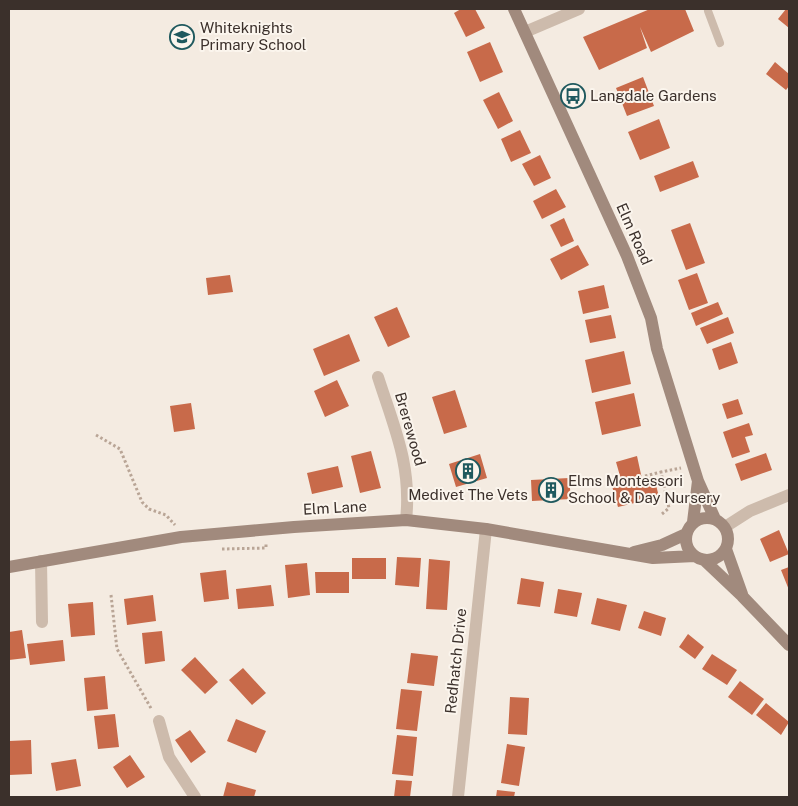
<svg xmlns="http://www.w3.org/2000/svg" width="798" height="806" font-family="'Public Sans',sans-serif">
<rect width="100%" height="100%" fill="#f4ebe1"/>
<path fill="#c86a4a" d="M461,9H475L485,28L466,37L454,13Z
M650,9H685L694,31L651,52L640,27L647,48L599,70L583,37Z
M786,9H789V28L778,19Z
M490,42L503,72L480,82L467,52Z
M775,62L789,74V86L786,90L766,74Z
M643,77L654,106L627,116L616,88Z
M499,92L513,121L498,129L483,100Z
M659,119L670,148L640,160L628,132Z
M520,130L531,153L511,162L501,139Z
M540,155L551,178L534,186L522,164Z
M693,161L699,177L660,192L654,176Z
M556,189L566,207L542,219L533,201Z
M564,218L574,241L561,247L550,225Z
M690,223L705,263L686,270L671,230Z
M578,245L589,265L561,280L550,259Z
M697,273L708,303L689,310L678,280Z
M230,275L233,292L208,295L206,278Z
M604,285L609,308L583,314L578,291Z
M718,302L723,314L696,326L691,313Z
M397,307L410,337L388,347L374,317Z
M611,315L616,338L590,343L585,320Z
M728,317L734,333L707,344L700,328Z
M349,334L360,361L324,376L313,349Z
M731,342L738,363L719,370L712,349Z
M624,351L631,384L592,393L585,360Z
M337,380L349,406L325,417L314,391Z
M455,390L467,427L444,434L432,397Z
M634,393L641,426L602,435L595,402Z
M738,399L743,414L727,419L722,404Z
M191,403L195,429L174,432L170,406Z
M749,423L753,435L745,437L750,452L732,458L723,432Z
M371,451L381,488L360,493L351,456Z
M766,453L772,470L741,481L735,464Z
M480,454L487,478L456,487L449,464Z
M637,456L642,479L654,477L659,497L618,507L612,486L622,483L616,462Z
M338,466L343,487L312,494L307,473Z
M569,478L571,499L532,501L531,480Z
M779,530L789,554L770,562L760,539Z
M397,557L421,558L419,587L395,585Z
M352,558H386V579H352Z
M429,559L450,561L447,610L426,609Z
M307,563L310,595L288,598L285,565Z
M789,567V590L781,570Z
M226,570L229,599L204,602L200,573Z
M315,572H349V593H316Z
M521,578L544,582L540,607L517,604Z
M271,585L274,606L238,609L236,589Z
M558,589L582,593L577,617L554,613Z
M153,595L156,621L127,625L124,599Z
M597,598L627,605L620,631L591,624Z
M93,602L95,635L71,637L68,604Z
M644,611L666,618L661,636L638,628Z
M22,630L26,658L9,660V632Z
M162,631L165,661L145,664L142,633Z
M688,634L704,647L695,659L679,647Z
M63,640L65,661L30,665L27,644Z
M411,653L438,656L434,686L407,683Z
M712,654L737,670L727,685L702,669Z
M195,657L218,682L205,694L181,670Z
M243,668L266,693L252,705L229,680Z
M105,676L108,709L87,711L84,678Z
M740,681L764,699L752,715L728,697Z
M401,689L422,691L417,731L396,729Z
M510,697L529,698L527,735L508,734Z
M766,703L789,722L781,735L756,715Z
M115,714L119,747L98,749L94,716Z
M236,719L266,731L256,753L227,741Z
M190,730L206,752L191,763L175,740Z
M397,735L417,737L413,776L392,774Z
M31,740L32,774L9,775V741Z
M507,744L525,747L519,786L501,783Z
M130,755L145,777L127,788L113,767Z
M76,759L81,786L56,791L51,763Z
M396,780L412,781L410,797H394Z
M227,782L256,790L254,797H223Z
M497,790L515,792L514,797H496Z"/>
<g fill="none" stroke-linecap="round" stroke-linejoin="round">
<path stroke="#b9a596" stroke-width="3" stroke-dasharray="2.5 2.5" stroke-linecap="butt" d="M96,435L120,449L142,502L149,509L166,515L175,525
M645,476L661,472
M662,514L669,508L661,472L681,468
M222,549L266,548V542
M111,595L117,649L152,710"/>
<path stroke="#cdbbac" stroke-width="8" d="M708,11L720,43"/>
<path stroke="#cdbbac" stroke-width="12" d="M525,32L579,9
M378,377C394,427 412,466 406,520
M725,527L750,511L789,495
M41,561L42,622
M159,721L169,757L195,797
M458,797L486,529"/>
<path stroke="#a18a7d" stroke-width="12" d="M514,9L627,256L651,318L657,349L698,481L715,519
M686 539a21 21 0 1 1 42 0a21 21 0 1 1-42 0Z
M693,522L698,481
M726,549L742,594
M634,552L662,545L686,534
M704,560L742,596L789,645
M9,567L181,537L294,527L406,520L486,529L653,558L695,556"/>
</g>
<defs>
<symbol id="school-ring" viewBox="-11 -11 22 22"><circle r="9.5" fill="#fbf5ed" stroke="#1f595e" stroke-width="1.5"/><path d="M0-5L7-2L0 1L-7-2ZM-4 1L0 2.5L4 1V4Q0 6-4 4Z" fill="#1f595e"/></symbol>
<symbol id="bus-ring" viewBox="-11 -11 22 22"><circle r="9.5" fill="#fbf5ed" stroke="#1f595e" stroke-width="1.5"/><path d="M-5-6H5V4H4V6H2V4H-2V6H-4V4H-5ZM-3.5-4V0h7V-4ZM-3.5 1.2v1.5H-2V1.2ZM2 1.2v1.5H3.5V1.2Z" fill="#1f595e"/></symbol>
<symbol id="building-ring" viewBox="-11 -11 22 22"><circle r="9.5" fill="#fbf5ed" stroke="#1f595e" stroke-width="1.5"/><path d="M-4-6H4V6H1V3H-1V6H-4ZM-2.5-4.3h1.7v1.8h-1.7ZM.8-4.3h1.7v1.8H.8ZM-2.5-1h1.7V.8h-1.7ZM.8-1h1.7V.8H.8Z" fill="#1f595e"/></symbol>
</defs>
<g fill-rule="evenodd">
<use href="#school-ring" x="168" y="23" width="28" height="28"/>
<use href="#bus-ring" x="559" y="82" width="28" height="28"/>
<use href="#building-ring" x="454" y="457" width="28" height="28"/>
<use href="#building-ring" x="537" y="476" width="28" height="28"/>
</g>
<g text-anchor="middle" stroke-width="4" stroke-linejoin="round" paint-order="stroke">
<g font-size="15" fill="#3b302b" stroke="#fbf5ed" text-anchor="start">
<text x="200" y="33">Whiteknights<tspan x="200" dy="17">Primary School</tspan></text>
<text x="590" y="101">Langdale Gardens</text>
<text x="568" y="486">Elms Montessori<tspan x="568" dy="17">School &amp; Day Nursery</tspan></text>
<text x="468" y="500" text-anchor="middle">Medivet The Vets</text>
</g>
<g font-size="15" fill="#3b302b" stroke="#fbf5ed">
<text transform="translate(634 234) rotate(66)" y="5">Elm Road</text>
<text transform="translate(410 429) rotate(74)" y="5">Brerewood</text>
<text transform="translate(335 508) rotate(-3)" y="5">Elm Lane</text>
<text transform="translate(456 661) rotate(-84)" y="5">Redhatch Drive</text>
</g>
</g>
<rect width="798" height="806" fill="none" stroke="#3b302b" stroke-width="20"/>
</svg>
